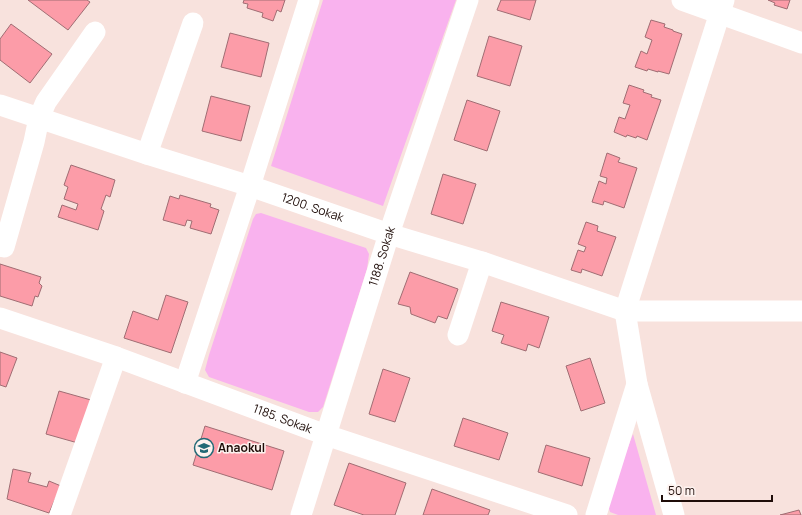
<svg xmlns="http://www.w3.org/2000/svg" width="802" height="515" font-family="Manrope,sans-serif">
<rect width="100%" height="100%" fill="#f8e2dd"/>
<path fill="#f9b2ee" d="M323,0H456L383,206L271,166Z
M261,213L366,248L369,254L367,269L323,407L318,412H309L209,377L205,370L209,355L253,219L256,214Z
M633,434L656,515H618L610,512L607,502Z"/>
<path fill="#fc9ca8" stroke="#a06d73" d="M28,0H87L90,2L68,30Z
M244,0H285L281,12L277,10L273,21L262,17L263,13L247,8L248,4L243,3Z
M501,0H536L530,20L497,10Z
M768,0H790L787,9L774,5L775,3Z
M651,20L665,24L664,27L673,30V31L682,34L669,74L658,71V72L648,69L647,71L635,67L641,51L647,54L652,40L645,37Z
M11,24L52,54L30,83L0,60V39Z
M230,33L269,43L261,77L221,67Z
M489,36L522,46L510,86L477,76Z
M629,85L644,90L643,92L652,95L651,97L661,100L647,140L637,136L636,138L627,135L626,137L614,132L619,117L625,119L630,105L623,103Z
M211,96L250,106L241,141L202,131Z
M467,100L500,111L487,151L454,140Z
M607,153L620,158L618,162L637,168L624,208L604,201L603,205L592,202L599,181L606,184L607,178L600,176Z
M71,165L115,180L110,197L106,195L101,209L104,211L98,230L58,217L62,205L76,210L78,204L64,199L68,187L64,185Z
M443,174L476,184L463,224L431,214Z
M180,195L211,204L210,207L219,210L211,234L190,228L192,221L187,220L185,226L163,220L170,196L179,199Z
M586,222L598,226L597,231L616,237L602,276L582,269L581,273L571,270L578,250L584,252L586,247L578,244Z
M0,264L41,277L39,283L42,286L38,297L35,296L32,306L0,296Z
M410,272L458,289L447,319L438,316L435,323L411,314L410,307L398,304Z
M166,295L188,302L171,353L124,338L133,311L158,320Z
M501,302L549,317L539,348L528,344L526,351L501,343L504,335L492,331Z
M0,352L17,358L6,387L0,385Z
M590,358L605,403L581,411L566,366Z
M383,369L410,378L395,422L369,414Z
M59,391L91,400L78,443L46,434Z
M463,418L508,433L499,460L454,446Z
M205,426L284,451L272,490L193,465Z
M546,445L590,458L582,486L538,472Z
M349,463L406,483L395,515H364L334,505Z
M13,469L31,473L28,482L47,487L49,481L61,486L49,513L7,499Z
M432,489L490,510L488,515H423Z
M799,510L801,515H780Z"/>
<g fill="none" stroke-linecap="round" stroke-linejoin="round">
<g stroke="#fff" stroke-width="21">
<path d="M682,0L802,43"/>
<path id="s1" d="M0,105L147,154L250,186L389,234L482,262L625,311H802"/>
<path d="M147,154L193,23"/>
<path d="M4,247L34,142L39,118L46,102L95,32"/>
<path id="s2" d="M0,318L116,357L326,435L567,515"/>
<path d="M458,335L482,262"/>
<path d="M185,383L250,186L309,0"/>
<path d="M60,515L116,357"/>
<path id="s3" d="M301,515L389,234L468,0"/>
<path d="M596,515L637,384"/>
<path d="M674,515L637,384L625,311L724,0"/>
</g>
</g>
<defs>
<symbol id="school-ring" viewBox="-11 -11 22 22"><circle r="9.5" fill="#fdf2ef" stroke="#216976" stroke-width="1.5"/><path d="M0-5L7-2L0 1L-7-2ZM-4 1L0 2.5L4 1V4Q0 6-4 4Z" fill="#216976"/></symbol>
</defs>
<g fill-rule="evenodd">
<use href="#school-ring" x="193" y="437" width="22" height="22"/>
</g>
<g text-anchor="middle" stroke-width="3" stroke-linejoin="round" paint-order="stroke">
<g font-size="12" fill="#1f0d09" stroke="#fdf2ef">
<text dy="4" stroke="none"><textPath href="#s1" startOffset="329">1200. Sokak</textPath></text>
<text dy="4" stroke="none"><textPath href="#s3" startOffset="271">1188. Sokak</textPath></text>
<text dy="4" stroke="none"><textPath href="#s2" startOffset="300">1185. Sokak</textPath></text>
</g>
<g font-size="12" font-weight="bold" fill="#1f0d09" stroke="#fdf2ef" text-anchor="start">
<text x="218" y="452">Anaokul</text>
</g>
</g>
<path d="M662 495v6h110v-6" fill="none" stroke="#1f0d09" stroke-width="2"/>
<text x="668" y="495" font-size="12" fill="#1f0d09" stroke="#fdf2ef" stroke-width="3" paint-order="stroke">50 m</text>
</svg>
